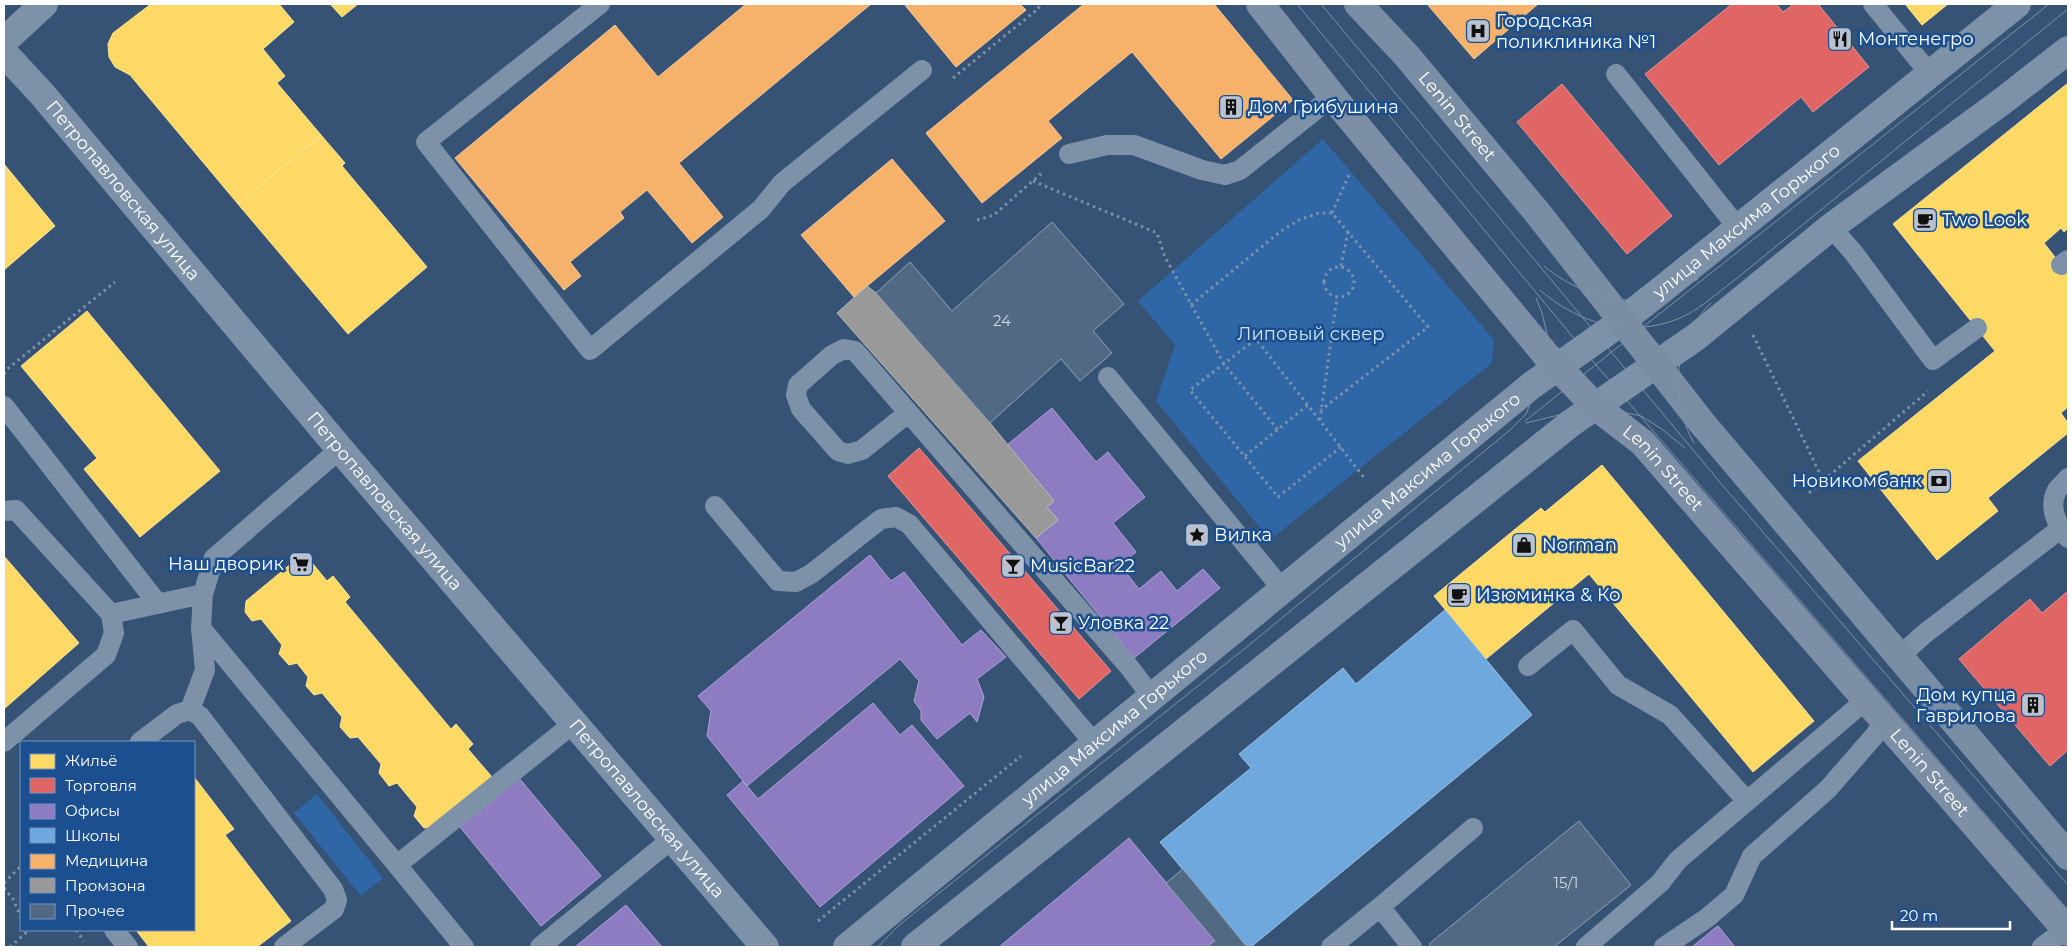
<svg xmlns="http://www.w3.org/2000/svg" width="2072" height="951" font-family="Montserrat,sans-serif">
<rect width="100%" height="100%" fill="#365274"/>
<path fill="#2f66a5" d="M1323,139L1494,340L1492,363L1270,540L1156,401L1175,345L1138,301Z
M317,794L383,878L361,896L294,813Z"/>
<path fill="#ffd966" stroke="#ffe494" d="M151,4H279L294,22L263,49L285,76L277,83L321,135L238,204L130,75L115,67L109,57L108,44L113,33Z
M330,4H358L342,17Z
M1905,4H1948L1922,25Z
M2068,83V228L2064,232L2061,228L2044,243L2068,274V407L2061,413L2068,423V433L1988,498L1998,511L1937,560L1858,461L1995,351L1893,224Z
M321,135L345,163L342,166L427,267L348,334L238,204Z
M4,164L55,226L4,270Z
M87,311L220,471L140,537L84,469L97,458L21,366Z
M1602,465L1814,721L1753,772L1589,574L1486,659L1434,596L1541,508L1545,512Z
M304,553L327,581L333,576L350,597L345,602L451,729L456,724L473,744L468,749L492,777L433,827L424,828L414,816L417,807L397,783L389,786L379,773L381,764L358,737L350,738L340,727L342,717L322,693L314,695L306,686L308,677L297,663L289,665L279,654L282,645L261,619L252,621L245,612L246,601Z
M4,556L79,643L4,709Z
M194,777L234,829L225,835L291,921L257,947H149L136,930H194Z"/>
<path fill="#e06666" stroke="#e99494" d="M1732,4H1776L1783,12L1794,4H1818L1869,67L1813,112L1801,97L1719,165L1645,74Z
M1562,84L1672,216L1627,254L1517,122Z
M919,448L1111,671L1079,699L888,476Z
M2068,591V750L2050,766L1959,659L2030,599L2042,613Z"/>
<path fill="#8e7cc3" stroke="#b0a3d5" d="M1052,408L1096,462L1108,452L1145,497L1113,523L1136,552L1120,565L1139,589L1161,571L1177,591L1203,569L1220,588L1134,658L1036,538L1058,520L1047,507L1054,501L1007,445Z
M870,555L891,581L904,572L962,645L981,630L1006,657L977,679L984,697L977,722L970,713L937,739L921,720V711L914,701L919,681L900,659L747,786L707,736L711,711L698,696Z
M873,703L900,735L912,725L964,786L820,907L727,795L743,781L758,799Z
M519,778L601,876L541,926L460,827Z
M1129,838L1215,941L1207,947H999Z
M626,905L662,947H575Z
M1718,926L1735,947H1692L1715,928Z"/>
<path fill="#6fa8dc" stroke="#9ac2e6" d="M1445,610L1532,715L1251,947H1247L1160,842L1251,768L1239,754L1343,668L1356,684Z"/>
<path fill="#f6b26b" stroke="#f9c997" d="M746,4H871L679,163L723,217L692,243L647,190L620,212L624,218L570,262L581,276L564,290L455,158L615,25L658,77Z
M904,4H1020L1026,10L956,67Z
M1084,4H1214L1293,100L1221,159L1132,52L1048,121L1062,138L982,203L926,133Z
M1427,4H1538L1474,59Z
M892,159L945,221L854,297L801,235Z"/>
<path fill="#999" stroke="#b8b8b8" d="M867,286L876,293L990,423L1054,501L1047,507L1058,520L1036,538L837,313Z"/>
<path fill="#526984" stroke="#92a2b6" d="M1052,222L1124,304L1093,331L1112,353L1080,381L1061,359L990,423L876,293L910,262L952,311Z
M1579,821L1631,885L1554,947H1432L1429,944Z
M1183,869L1247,947H1210L1209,945L1215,941L1166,883Z"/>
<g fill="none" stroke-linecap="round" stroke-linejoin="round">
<path stroke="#7d92a8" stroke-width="3" stroke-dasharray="2.5 4" stroke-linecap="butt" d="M953,78L1039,8L1035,4
M1033,181L1157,233L1165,257L1224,364L1278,430
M1332,213L1350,173
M977,220L994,215L1044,171
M1341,266L1348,232
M1324 282a15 15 0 1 1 30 0a15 15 0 1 1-30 0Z
M1191,305L1281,231L1299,220L1319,213H1332L1428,327L1321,410
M1753,335L1823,480
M4,374L6,370L115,282
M1320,420L1337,297
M1341,447L1278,497L1190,390L1256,339C1292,385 1329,432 1365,479
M1245,456L1308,405
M1809,493L1928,391
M4,883L21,866
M4,888L13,899L21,918
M818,921L1021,756
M76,930L84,941
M10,947L27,932L26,930"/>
<path stroke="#7d92a8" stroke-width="20" d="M600,4L426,142L590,350L761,209L782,183L922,70
M1873,4L1930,74
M1616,74L1738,228
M1069,154L1107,145H1134L1202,170L1225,175L1240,170L1333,96
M1831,227L1853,252L1933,360L1977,328
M2061,265L2068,260
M1108,377L1283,590
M4,406L158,604
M908,413L862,450L848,454L838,451L801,409L796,395L798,385L832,355L844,349L855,351L1130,668L1152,697
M340,449L214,558L203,594L201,628L397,865L574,723
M2068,478C2065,482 2060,486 2057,490C2048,507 2057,526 2068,538
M715,506L778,581L796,582L811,574L881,519L896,517L909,524L1095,744
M4,511L16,510L111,614L114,633L106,655L4,742
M111,614L203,594
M1900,656L1923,635L2060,529
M1528,666L1573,630L1618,685L1670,715L1747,801
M190,710L200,716L333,889L337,900L334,909L284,947
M140,742L177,714L190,710L205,670L201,628
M397,865L464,947
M114,930L128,947
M540,947L673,838
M1331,947L1380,907
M1412,947L1380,907L1473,828
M1586,947L1660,883L1678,860L1867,699
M1664,947L1707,918L1734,895L1752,856L1828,789L1875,735L1885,720
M2042,947L2066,929"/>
<g stroke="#7d92a8" stroke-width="28">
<path d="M4,41L44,4"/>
<path id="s1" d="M4,53L42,94L340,449L765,947"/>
<path id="s2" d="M847,947L1532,385L1614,327L1660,291L2017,4"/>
<path d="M915,947L1571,423L1696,337L1831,227L2004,100L2068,50"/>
</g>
<path stroke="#798da4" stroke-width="28" id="s3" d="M1358,4L1407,56L1536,211L1702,423L2068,856"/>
<path stroke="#7d8ea7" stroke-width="28" id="s4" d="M1260,4L1337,102L1546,355L1595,406L1643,443L2068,932"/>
<path stroke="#7e92a7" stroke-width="1" d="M1297,4L1596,365L2068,910
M1321,4L1724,487L2068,885
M1544,266C1566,285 1599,299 1628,300C1649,300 1680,288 1698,279
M1540,290C1579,324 1630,339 1680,318C1696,312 1716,294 1731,283L2068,9
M1525,421L2049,4
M1526,423L1595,406L1641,416L1662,429L1685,448
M1694,443C1668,398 1674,339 1711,303
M878,947L898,926L1254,641L1510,430L1526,414L1543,371L1547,334L1542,313L1536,298"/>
</g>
<defs>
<symbol id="hospital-square" viewBox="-11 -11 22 22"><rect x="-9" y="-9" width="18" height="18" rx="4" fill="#b9c2ce" stroke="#1b4f8f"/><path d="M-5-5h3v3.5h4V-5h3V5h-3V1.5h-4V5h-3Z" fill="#111"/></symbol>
<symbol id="restaurant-square" viewBox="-11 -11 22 22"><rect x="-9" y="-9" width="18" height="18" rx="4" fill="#b9c2ce" stroke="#1b4f8f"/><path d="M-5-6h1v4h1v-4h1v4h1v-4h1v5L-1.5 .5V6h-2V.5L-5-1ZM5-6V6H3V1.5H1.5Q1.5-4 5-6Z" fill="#111"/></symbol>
<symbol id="building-square" viewBox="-11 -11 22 22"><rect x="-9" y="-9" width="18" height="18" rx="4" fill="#b9c2ce" stroke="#1b4f8f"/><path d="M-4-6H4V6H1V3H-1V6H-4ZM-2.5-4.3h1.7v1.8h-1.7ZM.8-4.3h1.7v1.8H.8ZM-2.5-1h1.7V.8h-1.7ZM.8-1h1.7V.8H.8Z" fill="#111"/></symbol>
<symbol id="cafe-square" viewBox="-11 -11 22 22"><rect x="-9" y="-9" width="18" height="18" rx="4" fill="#b9c2ce" stroke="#1b4f8f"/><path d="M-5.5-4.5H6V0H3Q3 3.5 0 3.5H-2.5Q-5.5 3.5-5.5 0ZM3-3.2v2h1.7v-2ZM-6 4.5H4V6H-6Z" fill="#111"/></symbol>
<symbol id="bank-square" viewBox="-11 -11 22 22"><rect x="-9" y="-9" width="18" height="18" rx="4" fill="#b9c2ce" stroke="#1b4f8f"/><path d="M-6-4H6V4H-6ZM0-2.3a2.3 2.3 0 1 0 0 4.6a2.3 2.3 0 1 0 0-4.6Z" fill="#111"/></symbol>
<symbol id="sight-square" viewBox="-11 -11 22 22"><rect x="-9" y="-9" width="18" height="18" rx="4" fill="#b9c2ce" stroke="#1b4f8f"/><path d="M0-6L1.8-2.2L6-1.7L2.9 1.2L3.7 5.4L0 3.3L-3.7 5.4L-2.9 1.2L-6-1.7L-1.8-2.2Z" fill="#111"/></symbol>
<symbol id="shop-square" viewBox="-11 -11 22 22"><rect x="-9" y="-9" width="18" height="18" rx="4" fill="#b9c2ce" stroke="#1b4f8f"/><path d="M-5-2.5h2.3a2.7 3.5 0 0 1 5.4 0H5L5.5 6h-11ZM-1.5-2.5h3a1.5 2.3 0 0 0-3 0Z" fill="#111"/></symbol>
<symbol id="supermarket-square" viewBox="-11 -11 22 22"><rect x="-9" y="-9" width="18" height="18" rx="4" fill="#b9c2ce" stroke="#1b4f8f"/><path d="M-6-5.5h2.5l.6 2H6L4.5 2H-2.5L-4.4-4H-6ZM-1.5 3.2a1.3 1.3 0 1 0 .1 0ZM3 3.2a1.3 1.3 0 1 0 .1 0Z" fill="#111"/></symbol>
<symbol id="bar-square" viewBox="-11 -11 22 22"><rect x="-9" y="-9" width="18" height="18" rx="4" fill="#b9c2ce" stroke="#1b4f8f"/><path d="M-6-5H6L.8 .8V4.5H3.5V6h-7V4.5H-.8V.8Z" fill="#111"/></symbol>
</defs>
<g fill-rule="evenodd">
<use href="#hospital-square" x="1464" y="17" width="28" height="28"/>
<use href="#restaurant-square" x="1826" y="25" width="28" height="28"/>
<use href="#building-square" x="1217" y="93" width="28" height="28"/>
<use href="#cafe-square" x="1911" y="206" width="28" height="28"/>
<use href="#bank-square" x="1925" y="467" width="28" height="28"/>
<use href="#sight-square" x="1183" y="521" width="28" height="28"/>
<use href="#shop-square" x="1510" y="531" width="28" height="28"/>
<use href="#supermarket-square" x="287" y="550" width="28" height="28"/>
<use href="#bar-square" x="999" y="552" width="28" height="28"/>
<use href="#cafe-square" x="1445" y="581" width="28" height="28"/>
<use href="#bar-square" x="1047" y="609" width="28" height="28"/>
<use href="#building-square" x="2019" y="691" width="28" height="28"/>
</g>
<g text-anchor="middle" stroke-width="5" stroke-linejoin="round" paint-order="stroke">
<g font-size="15" fill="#d4dae0">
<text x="1002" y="326">24</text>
<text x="1566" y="888">15/1</text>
</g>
<g font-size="18" fill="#fff" stroke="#1b4f8f" text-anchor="start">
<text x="1496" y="27">Городская<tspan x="1496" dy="21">поликлиника №1</tspan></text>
<text x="1858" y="45">Монтенегро</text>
<text x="1248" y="113">Дом Грибушина</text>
<text x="1942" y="226">Two Look</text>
<text x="1922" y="487" text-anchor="end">Новикомбанк</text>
<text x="1214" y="541">Вилка</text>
<text x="1542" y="551">Norman</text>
<text x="284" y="570" text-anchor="end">Наш дворик</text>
<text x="1030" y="572">MusicBar22</text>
<text x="1476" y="601">Изюминка &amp; Ко</text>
<text x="1078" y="629">Уловка 22</text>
<text x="2016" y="701" text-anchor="end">Дом купца<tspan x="2016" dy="21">Гаврилова</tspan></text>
</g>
<g font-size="18" fill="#fff" stroke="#1b4f8f">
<text dy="6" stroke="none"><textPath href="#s3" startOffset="150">Lenin Street</textPath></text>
<text dy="6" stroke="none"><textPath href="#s1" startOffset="182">Петропавловская улица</textPath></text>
<text dy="6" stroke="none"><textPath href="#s2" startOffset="1156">улица Максима Горького</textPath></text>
<text dy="6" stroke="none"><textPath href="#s4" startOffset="616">Lenin Street</textPath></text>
<text dy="6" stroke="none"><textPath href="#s2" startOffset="751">улица Максима Горького</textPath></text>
<text dy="6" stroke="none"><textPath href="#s1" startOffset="588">Петропавловская улица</textPath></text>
<text dy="6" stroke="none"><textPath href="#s2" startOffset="346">улица Максима Горького</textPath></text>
<text dy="6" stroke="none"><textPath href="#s4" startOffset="1021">Lenin Street</textPath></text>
<text dy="6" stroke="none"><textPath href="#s1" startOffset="992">Петропавловская улица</textPath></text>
</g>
<g font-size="18" fill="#cfe3fa" stroke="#1b4f8f">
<text x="1311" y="340">Липовый сквер</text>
</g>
</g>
<rect width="2072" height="951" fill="none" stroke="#ffffff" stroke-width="10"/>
<rect x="20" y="741" width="175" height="190" fill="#1b4f8f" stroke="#7695bc"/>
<rect x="30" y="754" width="25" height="15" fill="#ffd966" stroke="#7695bc"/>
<text x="65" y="766" font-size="15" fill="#ffffff">Жильё</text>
<rect x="30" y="778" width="25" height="15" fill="#e06666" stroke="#7695bc"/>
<text x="65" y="791" font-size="15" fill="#ffffff">Торговля</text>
<rect x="30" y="804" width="25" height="15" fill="#8e7cc3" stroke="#7695bc"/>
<text x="65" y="816" font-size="15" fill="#ffffff">Офисы</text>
<rect x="30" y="828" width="25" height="15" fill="#6fa8dc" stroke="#7695bc"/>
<text x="65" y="841" font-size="15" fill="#ffffff">Школы</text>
<rect x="30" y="854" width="25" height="15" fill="#f6b26b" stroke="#7695bc"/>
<text x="65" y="866" font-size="15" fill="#ffffff">Медицина</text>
<rect x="30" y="878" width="25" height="15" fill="#999999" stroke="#7695bc"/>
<text x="65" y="891" font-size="15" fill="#ffffff">Промзона</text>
<rect x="30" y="904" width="25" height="15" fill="#526984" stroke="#7695bc"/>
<text x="65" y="916" font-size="15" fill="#ffffff">Прочее</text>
<path d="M1892 921v8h118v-8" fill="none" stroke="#ffffff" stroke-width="2.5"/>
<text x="1900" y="921" font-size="15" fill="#ffffff" stroke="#1b4f8f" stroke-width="4" paint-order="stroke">20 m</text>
</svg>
